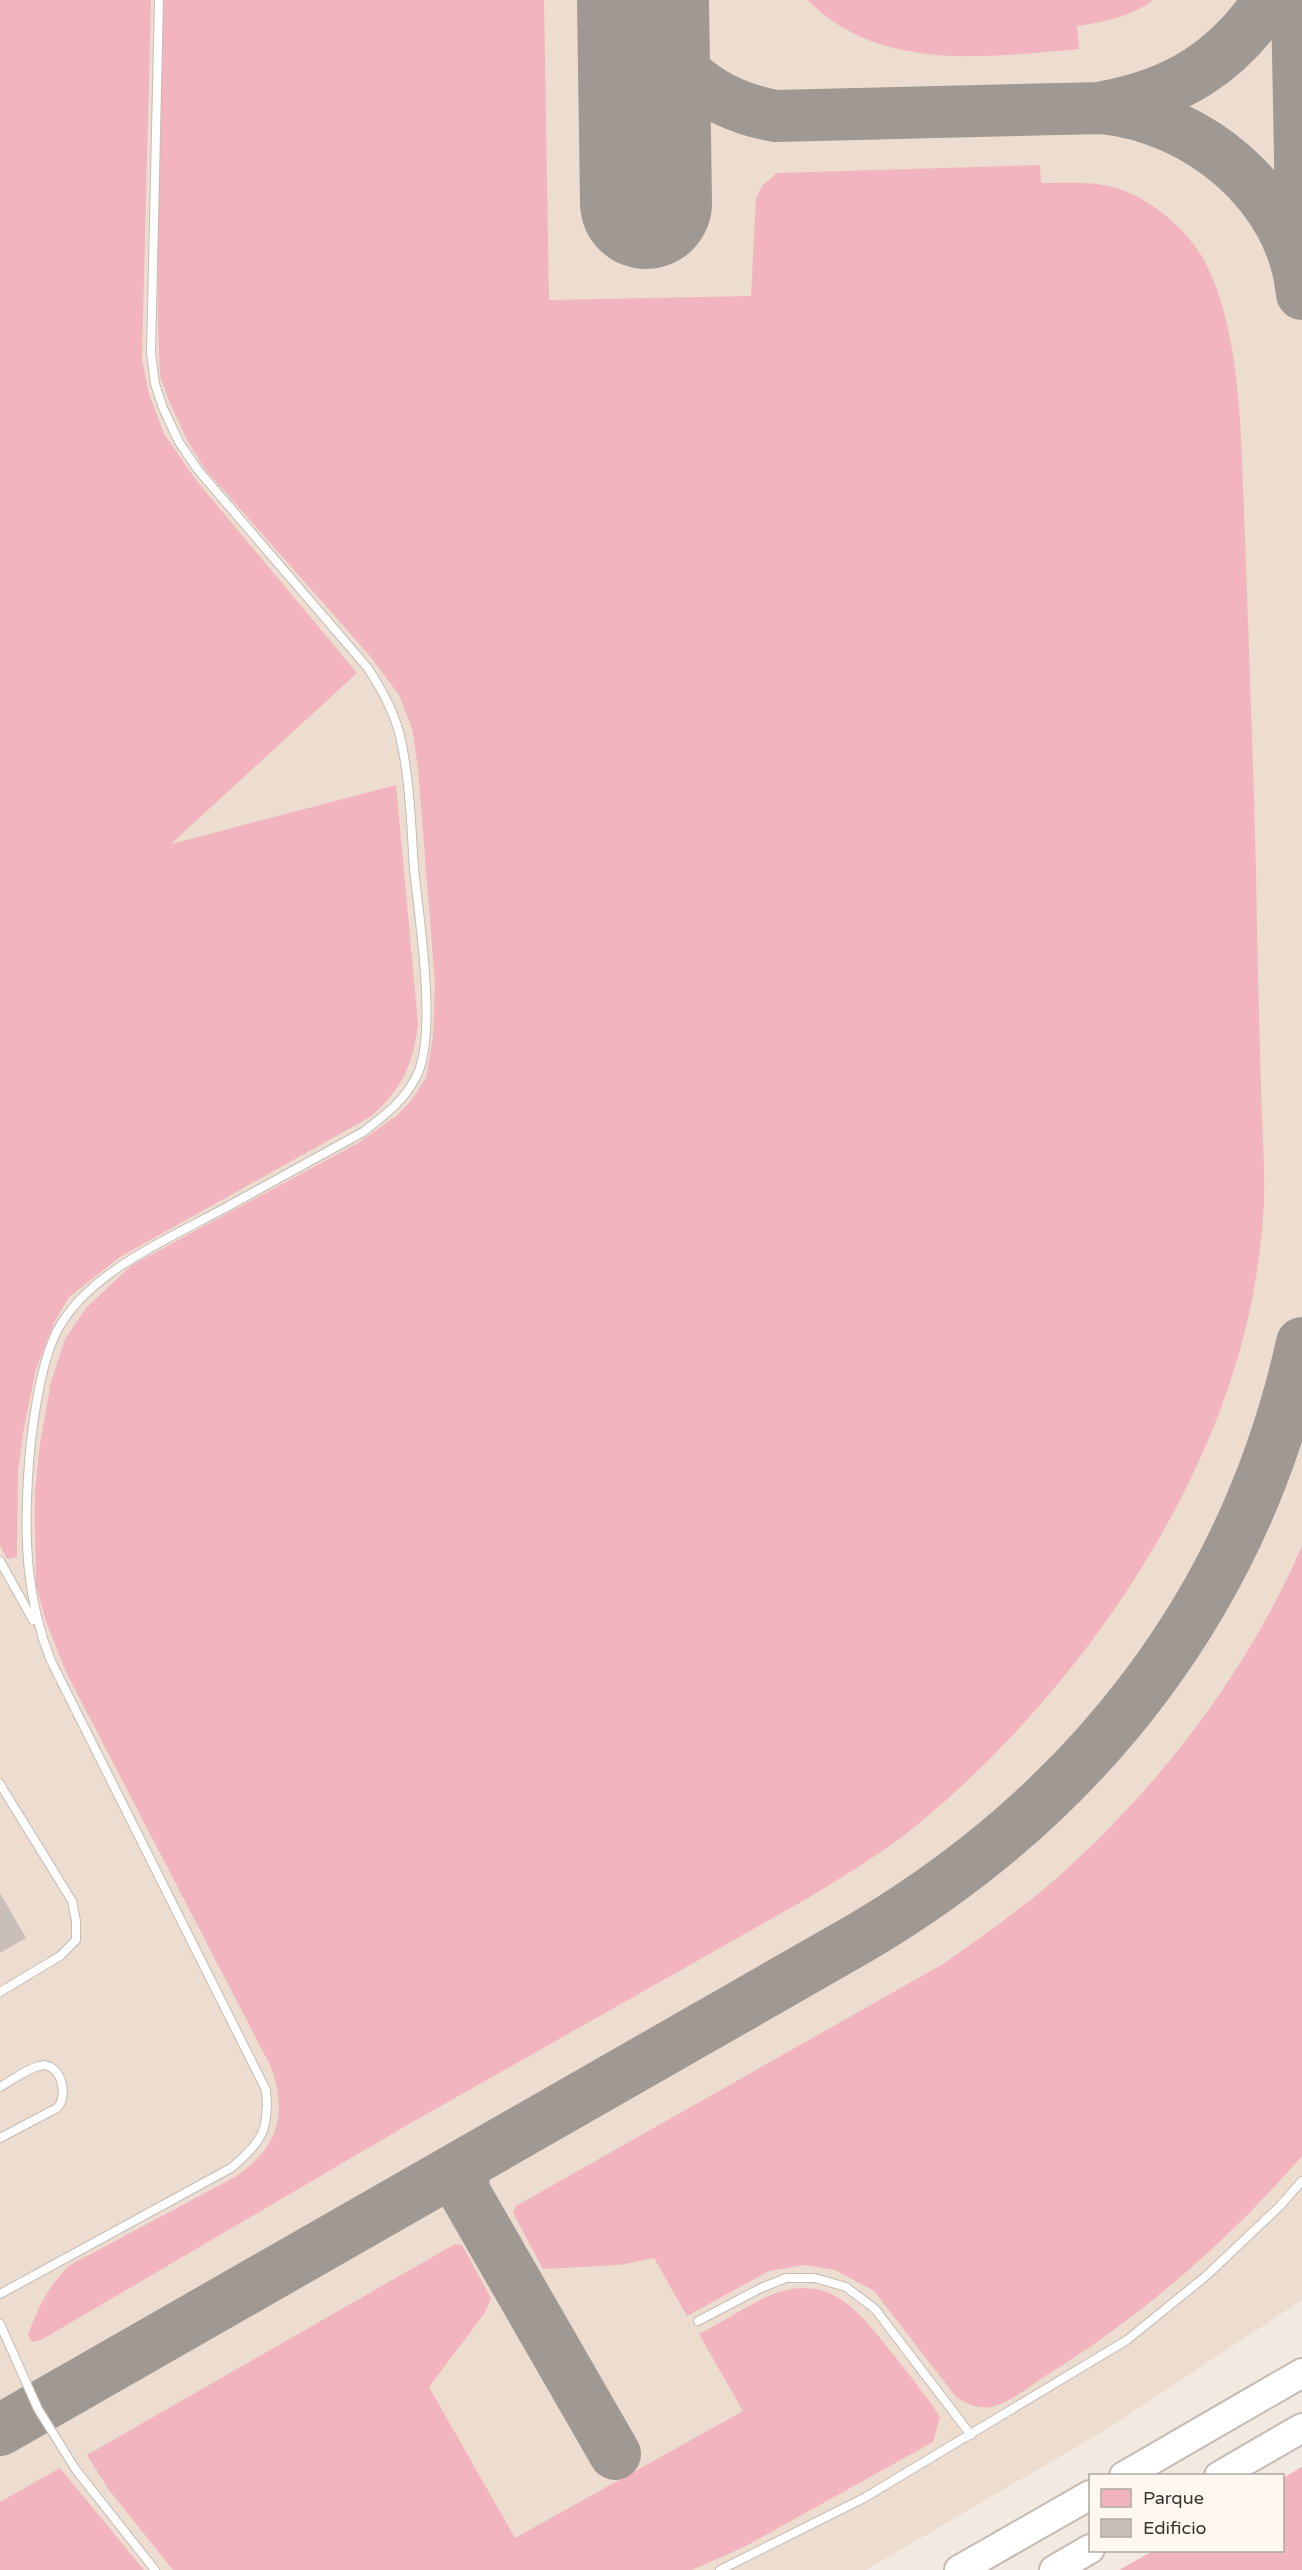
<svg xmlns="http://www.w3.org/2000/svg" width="1302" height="2570" font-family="'Varela Round',sans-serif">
<rect width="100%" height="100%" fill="#f2e9e1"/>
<path fill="#edddd0" d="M0,0H1302V2300L1112,2426L866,2570H0Z"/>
<path fill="#f2b4be" d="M0,0H151L142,359L149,394L164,434L196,480L357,673L171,844L396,785L418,1023C414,1064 401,1091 370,1117L120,1257L69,1297L54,1323L36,1369L24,1427L18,1472L17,1557L7,1559L0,1545Z
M157,0H544L549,300L751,296L756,198L762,186L777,173L1040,165L1041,183C1064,183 1090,181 1112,187C1148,196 1186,228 1204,260C1244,334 1241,454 1245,537C1249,648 1253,758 1256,869C1257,943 1259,1016 1261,1090C1262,1127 1265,1164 1264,1201C1261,1264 1249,1328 1228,1388C1172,1553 1051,1715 917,1825C883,1853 845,1875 808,1898L409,2124L41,2340L32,2342L28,2335C38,2307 49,2285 70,2265L235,2177C278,2147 288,2116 271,2067L66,1672L46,1622L36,1585L35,1528V1490L40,1444L51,1382L65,1339L86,1308L132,1265L358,1143L396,1116L411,1101L426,1078L433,1036L435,984L418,768L412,728L399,695L369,655L204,468L187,440L169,401L160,376L158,330Z
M808,0H1153C1131,17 1103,22 1077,26L1079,49C989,57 878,73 808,0Z
M1302,1546V2156C1227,2242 1140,2318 1042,2378C1027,2388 1009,2403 991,2407C978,2409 967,2404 956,2397L874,2291L835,2270L804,2265L769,2271L687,2316L654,2258L620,2265L543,2269L513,2213L516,2206L943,1964C986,1934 1030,1903 1069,1867C1167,1777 1249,1668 1302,1546Z
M455,2244L462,2245L491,2298L484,2314L429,2387L515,2538L743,2411L699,2334C724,2321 750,2303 776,2293C834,2273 862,2316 893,2354C909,2375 926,2395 940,2417L933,2442L744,2547L692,2570H173L109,2490L87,2455Z
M1302,2467V2570H1119L1153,2551L1282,2550L1283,2478Z
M60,2468L144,2570H0V2502Z"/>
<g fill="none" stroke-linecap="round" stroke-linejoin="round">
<path stroke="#a09893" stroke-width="52" d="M646,0C661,65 711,105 776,116L1102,108C1197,117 1293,194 1302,294
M1297,0L1302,261
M1103,107C1176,94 1228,62 1269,0
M475,2158C463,2168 461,2181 466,2195L615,2454
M0,2430L860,1938C1087,1804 1245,1602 1302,1343"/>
<path stroke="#a09893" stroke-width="132" d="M643,0L646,203"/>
</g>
<path fill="#cabebb" d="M0,1893L26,1938L0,1953Z"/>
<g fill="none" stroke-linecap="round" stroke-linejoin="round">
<defs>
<path id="lane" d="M0,1561L33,1620
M0,1784L72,1901L76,1921V1940L60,1956L0,1992
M0,2087C11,2081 26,2069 39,2066C60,2060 70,2095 57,2108L0,2138
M0,2294L231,2168C261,2143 270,2130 266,2090L51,1661C27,1601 24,1542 28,1478C30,1438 39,1366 57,1331C87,1273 168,1239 223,1209C270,1183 316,1158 363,1132C385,1115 406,1100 418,1073C437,1028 419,919 414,868C411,825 410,779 400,736C394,711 381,688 367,667L198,470L179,442L163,408L155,384L151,353L159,0
M698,2321L761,2288L786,2278H815L846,2287L875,2309L971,2435
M0,2324L38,2409L76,2470L155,2570
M720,2570L864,2498L1127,2340L1206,2276L1279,2207L1302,2181"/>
<path id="highway" d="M1124,2476L1302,2373
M1219,2476L1302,2428
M959,2570L1090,2495
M1054,2570L1090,2549"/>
</defs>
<use href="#lane" stroke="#c4bbb3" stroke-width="10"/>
<use href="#highway" stroke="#c4bbb3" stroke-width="32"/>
<use href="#lane" stroke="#fff" stroke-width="8"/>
<use href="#highway" stroke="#fff" stroke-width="28"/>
</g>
<rect x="1089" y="2474" width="195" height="78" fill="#fef7f0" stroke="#afa9a4" stroke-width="1.5"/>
<rect x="1101" y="2489" width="30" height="18" fill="#f2b4be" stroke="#afa9a4" stroke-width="1.5"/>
<text x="1143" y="2504" font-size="18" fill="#383431">Parque</text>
<rect x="1101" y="2519" width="30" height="18" fill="#cabebb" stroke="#afa9a4" stroke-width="1.5"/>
<text x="1143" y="2534" font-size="18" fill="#383431">Edificio</text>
</svg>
